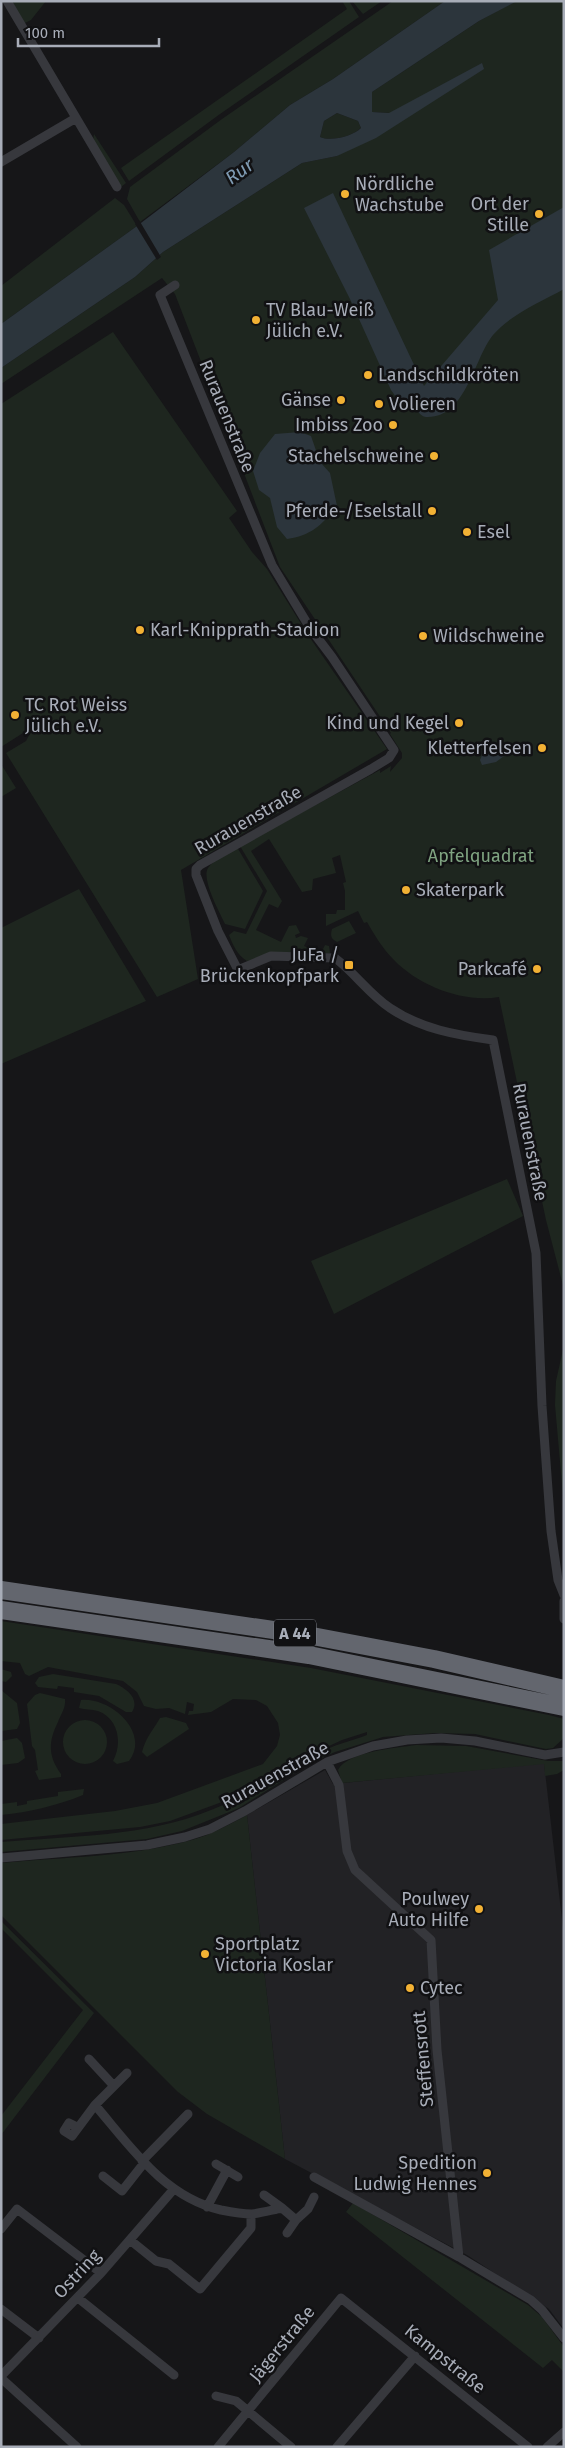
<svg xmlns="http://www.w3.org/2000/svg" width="565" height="2448" font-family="'Fira Sans',sans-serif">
<rect width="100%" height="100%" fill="#161618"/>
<path fill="#222225" d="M544,1763L564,1937V2329L549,2309L467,2255L285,2159L247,1815L325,1770L333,1784Z"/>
<path fill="#1e261f" d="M12,1H46L31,20L23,24Z
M342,1H349L359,17L220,114L129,181L121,168L347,9Z
M352,1H382L363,14Z
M393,1H445L333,79L290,105L234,152L140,222L127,199L130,187L222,119Z
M516,1H564V1289L546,1220L499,997C463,1003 419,986 394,960C383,949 375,936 367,922L364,923L358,911L326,926V914H336L337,910H345V891L343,883L346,882L340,855L332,858L336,873L313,879L312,890L302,892L269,839L251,851L282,901L278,908L269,904L256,930L281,942L289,926L296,925L300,933L295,935L296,938L301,936L308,938L304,946L321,953L325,945L329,946L330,953L287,952L247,961C237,955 233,945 229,935L234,931L246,934L267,891L240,846L380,770V773L391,766L390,772L402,758V753L390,734L391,733L280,567L175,294L162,278L1,384V368L135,277L163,252L302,163L337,156L389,113L372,112V92L479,21Z
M337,113L358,121L361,128C353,136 331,142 320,137L324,121Z
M94,134L126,183L121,187L93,141Z
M115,198L124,205L137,226L1,324V286Z
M113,332L237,511L229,518L252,552L267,569L308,635L387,749L181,870L198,979L157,997L6,753L26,741L34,726L1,747V404Z
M1,764L16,788L1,797Z
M237,847L263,891L245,929L225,924C220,913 201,879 208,868C214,859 228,853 237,847Z
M79,889L146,1001L1,1064V928Z
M349,921L356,933L337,942C331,939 330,936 332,929Z
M507,1179L523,1216L334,1314L311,1261Z
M564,1345V1507L555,1405L556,1381Z
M1,1621L311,1668L549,1715L564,1719V1738L553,1748L546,1749L475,1734L435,1733L383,1737L335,1752L309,1764L239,1808L182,1831L147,1839L1,1852V1842C71,1836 145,1837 211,1810C249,1795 282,1772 318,1753C334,1745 351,1741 367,1735V1732L342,1740L314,1753L222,1802L170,1821L140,1827L1,1840V1824L115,1811L157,1803L263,1764L277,1746L280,1735L278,1723L267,1706L256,1700L233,1699L211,1712L188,1715L189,1711H193L194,1704L187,1702L185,1714L169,1708L156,1709L144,1706L137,1692L123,1681L48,1667L29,1676L25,1674L20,1663L1,1661Z
M1,1669L11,1672L12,1676L6,1682L1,1681Z
M53,1674L116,1684C127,1689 140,1699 132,1712H126L99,1696L74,1692V1688L58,1686L57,1689L38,1687L35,1683L39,1677Z
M1,1690L17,1703L20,1723L17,1729L1,1731Z
M40,1693L65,1699C66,1708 61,1714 58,1722C48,1742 48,1756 61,1774V1777L39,1780L35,1771L38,1770L35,1750L32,1746L27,1704L35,1695Z
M81,1700C110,1697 151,1732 129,1761L117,1764L113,1761C123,1743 118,1718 98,1711C91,1709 85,1710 79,1708Z
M166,1717L186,1723L189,1729L147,1757L142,1752C147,1735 152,1732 160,1718Z
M63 1742a22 22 0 1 1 44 0a22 22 0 1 1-44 0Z
M17,1738L22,1743L25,1758L18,1763L1,1765V1741Z
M416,1745L466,1746L548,1761H564V1770L557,1774L545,1776L544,1764L342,1783L338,1770C348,1751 397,1748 416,1745Z
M84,1789L83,1795C56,1806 30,1812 1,1815V1804L17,1802V1806L27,1804V1801L58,1796V1792Z
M247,1815L285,2159L207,2114L178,2092L1,1915V1863C64,1857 130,1857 192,1840C211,1835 230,1824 247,1815Z
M1,1921L94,2013L1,2135V2116L83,2010L1,1928Z
M353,2203L528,2305L542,2317L564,2347V2372L552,2360L543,2368L346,2212Z"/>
<path fill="#2c353c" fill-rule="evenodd" d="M445,1H517L479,21L372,92V112L389,113L482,63L484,69L376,138L337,156L302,163L163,252L135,277L1,368V324L137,226L234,152L290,105L333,79ZM337,113L358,121L361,128C353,136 331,142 320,137L324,121Z
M333,193L424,386L498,300L489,250L564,207V289C541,302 511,314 493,335C474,358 466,419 426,417C419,416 420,411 414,409C410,407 407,409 403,407L391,390L350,299L304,208Z
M300,432L311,436L320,462L330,473L337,506C323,524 311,536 287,539L277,527L270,498L259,490L253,471L260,453L275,434Z
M498,743L504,747V756L496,762L482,765L480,760L486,746Z"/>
<path fill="#161618" d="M139,220L161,257L157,260L135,224Z"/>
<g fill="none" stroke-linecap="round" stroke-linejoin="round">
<path stroke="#37383d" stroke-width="9" d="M7,1L117,187
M1,162L76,118
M175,285L160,295L272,565L310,628L332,657L394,750L389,758L371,769L200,865L196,869V875L218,931L238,970L271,956L335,958C355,973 369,994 390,1008C421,1029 456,1035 493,1040L536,1253L542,1406L551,1531L558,1580L564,1595
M564,1601V1619
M327,1762L339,1785L347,1851L355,1870L431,1940L437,2050L459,2257
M1,1858L147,1845L185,1837L210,1829L245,1811L327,1762L373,1746L407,1740L441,1738L475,1741L545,1755L564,1752
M89,2059L114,2086
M127,2073L95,2105C131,2147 164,2197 221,2210C231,2212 242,2214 252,2214C262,2213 272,2210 282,2208L296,2220L308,2209L314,2197
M77,2127L69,2123L64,2131L72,2136L95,2105
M142,2161L188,2114
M216,2164L238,2177
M103,2176L122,2191L144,2163
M314,2177L459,2257L531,2300L542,2310L564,2338
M264,2195L282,2208
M207,2207L227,2170
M1,2229L17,2209L101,2273
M287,2233L296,2220
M130,2240L156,2261L169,2264L200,2289L251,2228V2214
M78,2298L174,2375
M1,2309L39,2338
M1,2376L101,2273L173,2190
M1,2378L77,2447
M216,2396L236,2401L291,2447
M218,2447L341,2298L528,2447
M337,2447L415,2356
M547,2447L564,2432"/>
<path stroke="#63666e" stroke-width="18" d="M1,1590L307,1635L434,1659L564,1689
M1,1610L309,1655L564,1707"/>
</g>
<g fill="#f2b134" stroke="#111113" stroke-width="2">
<circle cx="345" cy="194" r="5"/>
<circle cx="539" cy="214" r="5"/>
<circle cx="256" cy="320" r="5"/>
<circle cx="368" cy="375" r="5"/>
<circle cx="341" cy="400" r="5"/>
<circle cx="379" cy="404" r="5"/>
<circle cx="393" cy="425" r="5"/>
<circle cx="434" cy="456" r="5"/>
<circle cx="432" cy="511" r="5"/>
<circle cx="467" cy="532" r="5"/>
<circle cx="140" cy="630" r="5"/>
<circle cx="423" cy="636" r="5"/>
<circle cx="15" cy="715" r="5"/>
<circle cx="459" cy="723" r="5"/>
<circle cx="542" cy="748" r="5"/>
<circle cx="406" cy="890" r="5"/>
<rect x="344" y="960" width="10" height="10" rx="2.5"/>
<circle cx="537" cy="969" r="5"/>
<circle cx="479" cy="1909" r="5"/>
<circle cx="205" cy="1954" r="5"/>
<circle cx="410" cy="1988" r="5"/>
<circle cx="487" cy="2173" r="5"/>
</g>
<g text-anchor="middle" stroke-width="5" stroke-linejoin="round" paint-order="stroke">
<rect fill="#111113" stroke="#7b7e86" stroke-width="1" x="274" y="1619.5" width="42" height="27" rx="4"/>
<g font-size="16" font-weight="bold" fill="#a8adb8">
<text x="295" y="1639">A 44</text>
</g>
<g font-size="18" fill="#a8adb8" stroke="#111113" text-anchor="start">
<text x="355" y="190">Nördliche<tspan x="355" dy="21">Wachstube</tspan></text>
<text x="529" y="210" text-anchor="end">Ort der<tspan x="529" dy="21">Stille</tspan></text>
<text x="266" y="316">TV Blau-Weiß<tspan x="266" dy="21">Jülich e.V.</tspan></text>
<text x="378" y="381">Landschildkröten</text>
<text x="331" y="406" text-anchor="end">Gänse</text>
<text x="389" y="410">Volieren</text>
<text x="383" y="431" text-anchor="end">Imbiss Zoo</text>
<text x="424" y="462" text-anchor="end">Stachelschweine</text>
<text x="422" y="517" text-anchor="end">Pferde-/Eselstall</text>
<text x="477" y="538">Esel</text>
<text x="150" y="636">Karl-Knipprath-Stadion</text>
<text x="433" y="642">Wildschweine</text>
<text x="25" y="711">TC Rot Weiss<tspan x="25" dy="21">Jülich e.V.</tspan></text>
<text x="449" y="729" text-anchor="end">Kind und Kegel</text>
<text x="532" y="754" text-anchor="end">Kletterfelsen</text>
<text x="416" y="896">Skaterpark</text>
<text x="339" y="961" text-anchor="end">JuFa /<tspan x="339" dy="21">Brückenkopfpark</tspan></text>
<text x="527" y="975" text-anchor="end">Parkcafé</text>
<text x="469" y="1905" text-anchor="end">Poulwey<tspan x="469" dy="21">Auto Hilfe</tspan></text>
<text x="215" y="1950">Sportplatz<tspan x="215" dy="21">Victoria Koslar</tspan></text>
<text x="420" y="1994">Cytec</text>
<text x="477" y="2169" text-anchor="end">Spedition<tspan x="477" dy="21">Ludwig Hennes</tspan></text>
</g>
<g font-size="18" fill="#a8adb8" stroke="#111113">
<text transform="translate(227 416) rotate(68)" y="6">Rurauenstraße</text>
<text transform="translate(248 820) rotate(-30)" y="6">Rurauenstraße</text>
<text transform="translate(530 1142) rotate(79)" y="6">Rurauenstraße</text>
<text transform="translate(275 1775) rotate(-29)" y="6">Rurauenstraße</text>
<text transform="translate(423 2059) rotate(-95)" y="6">Steffensrott</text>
<text transform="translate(77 2274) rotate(-47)" y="6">Ostring</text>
<text transform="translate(282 2344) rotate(-51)" y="6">Jägerstraße</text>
<text transform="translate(445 2359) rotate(39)" y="6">Kampstraße</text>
</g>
<g font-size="18" fill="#7fa381" stroke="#111113">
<text x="481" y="862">Apfelquadrat</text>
</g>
<g font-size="19" font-style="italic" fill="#7f9bb3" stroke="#111113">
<text transform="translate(239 171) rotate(-36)" y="7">Rur</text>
</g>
</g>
<rect width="565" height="2448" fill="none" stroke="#a8adb8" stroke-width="5"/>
<path d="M18 38v8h141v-8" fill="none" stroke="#a8adb8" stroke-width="2.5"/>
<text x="25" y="38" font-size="15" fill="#a8adb8" stroke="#111113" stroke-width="4" paint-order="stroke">100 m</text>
</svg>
